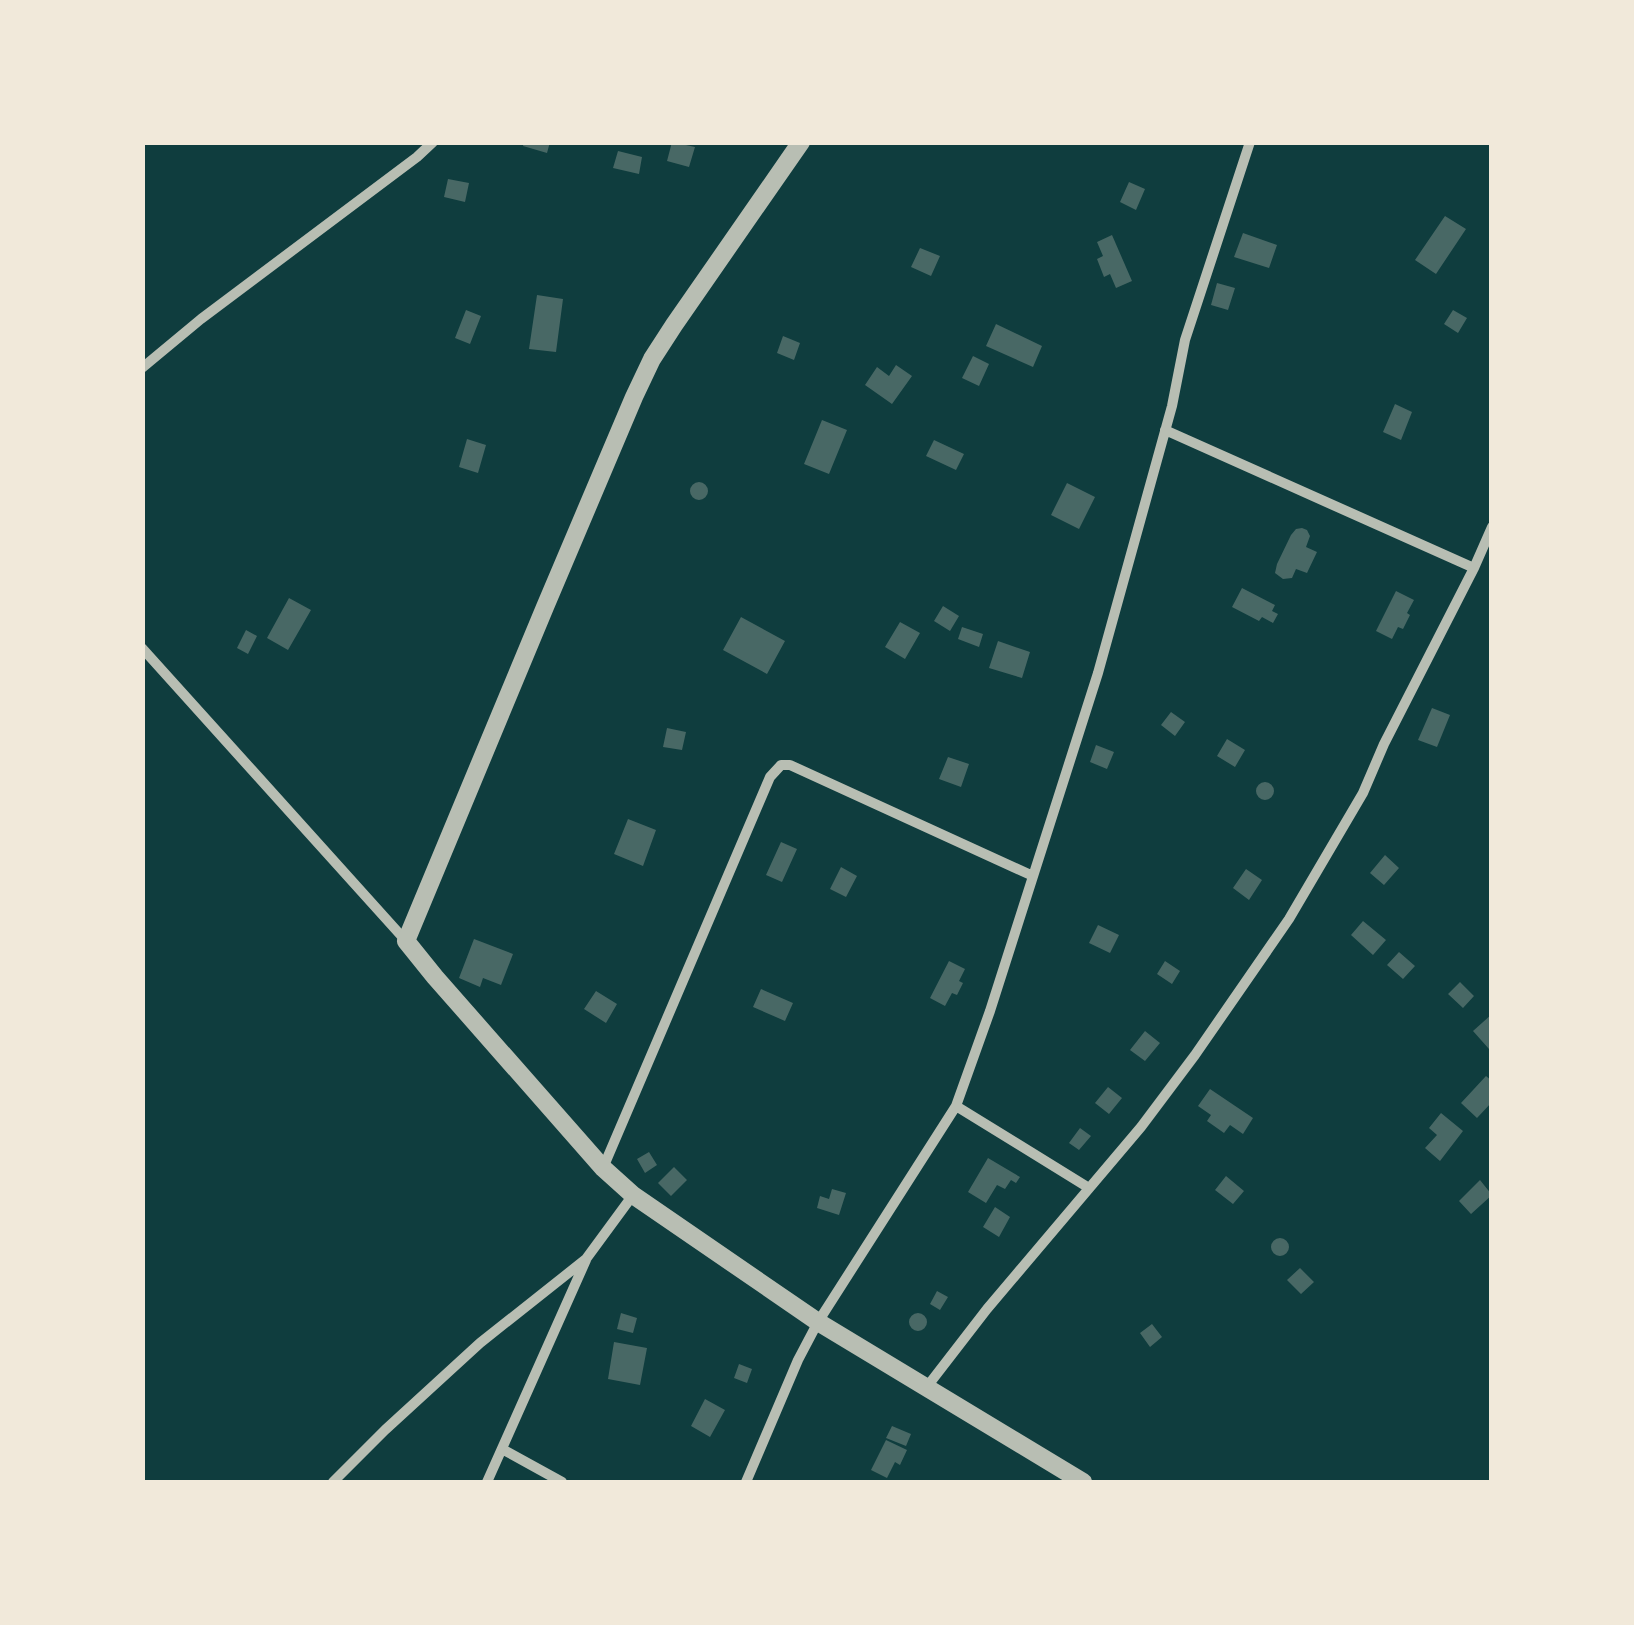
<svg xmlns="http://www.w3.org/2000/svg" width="1634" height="1625" font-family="'PT Sans',sans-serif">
<rect width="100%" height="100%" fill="#0f3d3e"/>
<path fill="#486865" d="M524,142H550L547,153L523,146Z
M672,142L695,147L689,167L667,161Z
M618,151L642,157L639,174L613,168Z
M448,179L469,183L465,202L444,197Z
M1129,182L1145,189L1136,210L1120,202Z
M1445,216L1466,229L1436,274L1415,260Z
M1243,233L1277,245L1269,268L1234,257Z
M1112,235L1132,281L1116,288L1110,274L1104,277L1097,259L1103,256L1097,242Z
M920,248L940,256L931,276L911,267Z
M1217,283L1235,288L1228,310L1211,305Z
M537,295L563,299L556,352L529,349Z
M466,310L481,316L470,344L455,338Z
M1453,310L1467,318L1458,333L1444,324Z
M996,324L1042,346L1033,367L986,346Z
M783,336L800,343L794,360L777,353Z
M973,356L989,364L979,386L962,378Z
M896,365L912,376L892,404L865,385L877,367L889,376Z
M1395,404L1412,412L1401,440L1383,432Z
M822,420L847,430L829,474L804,464Z
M467,439L486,445L478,473L459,467Z
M934,440L964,454L956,470L926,456Z
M690 491a9 9 0 1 1 18 0a9 9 0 1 1-18 0Z
M1067,483L1095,497L1079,529L1051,515Z
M1302,528L1307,530L1310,536L1306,547L1317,552L1307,573L1296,569L1292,578L1283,579L1275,573L1277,564L1291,535L1296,529Z
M1242,588L1275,605L1272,611L1278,614L1273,623L1262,617L1259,621L1232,607Z
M1396,591L1414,600L1407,613L1410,615L1403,629L1398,627L1392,639L1376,631Z
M289,598L311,610L288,650L267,638Z
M943,606L959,616L950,631L934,621Z
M741,617L785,641L767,674L723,650Z
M900,622L920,633L905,659L885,647Z
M962,627L983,634L979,647L958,639Z
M246,630L257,636L248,654L237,648Z
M998,641L1030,652L1022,678L989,668Z
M1432,708L1450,715L1437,747L1418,740Z
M1171,712L1185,722L1175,736L1161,725Z
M667,728L686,732L682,750L663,747Z
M1227,739L1245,750L1235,767L1217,756Z
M1096,745L1114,752L1107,769L1090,762Z
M948,757L969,764L961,787L939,779Z
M1256 791a9 9 0 1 1 18 0a9 9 0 1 1-18 0Z
M628,819L656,830L643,866L614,854Z
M781,842L797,849L782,882L766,875Z
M1385,855L1399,868L1384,885L1370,873Z
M841,867L857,876L846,897L830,889Z
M1246,869L1262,880L1249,900L1233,888Z
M1363,921L1386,940L1373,955L1351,935Z
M1098,925L1119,935L1110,953L1089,943Z
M474,939L513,954L501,985L483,978L480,987L459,978Z
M1399,952L1415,966L1403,979L1387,965Z
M949,961L965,969L959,981L963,983L957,995L952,993L945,1006L930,998Z
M1165,961L1180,971L1172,984L1157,974Z
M1460,982L1474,996L1463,1008L1448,994Z
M761,989L793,1003L785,1021L753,1007Z
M596,991L617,1004L606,1023L584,1009Z
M1492,1014V1046L1489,1049L1473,1031Z
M1145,1031L1160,1043L1145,1061L1130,1050Z
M1486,1076L1492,1081V1102L1477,1118L1461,1103Z
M1108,1087L1122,1098L1109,1114L1095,1103Z
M1210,1089L1253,1118L1243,1134L1230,1125L1224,1133L1207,1121L1211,1115L1198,1106Z
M1441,1113L1463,1131L1440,1161L1425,1148L1437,1135L1429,1128Z
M1080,1128L1091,1136L1079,1150L1069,1143Z
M649,1152L657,1165L645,1173L637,1159Z
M988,1158L1020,1177L1016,1183L1011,1180L1005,1189L997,1185L986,1203L968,1192Z
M674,1167L687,1180L671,1196L658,1183Z
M1226,1176L1244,1191L1233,1204L1215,1190Z
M1480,1180L1492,1195L1471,1214L1459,1201Z
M832,1189L846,1193L839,1215L817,1208L820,1196L829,1199Z
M995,1207L1010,1217L999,1237L983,1227Z
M1271 1247a9 9 0 1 1 18 0a9 9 0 1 1-18 0Z
M1300,1268L1314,1282L1301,1294L1287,1280Z
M937,1291L948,1297L940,1310L930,1304Z
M909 1322a9 9 0 1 1 18 0a9 9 0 1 1-18 0Z
M621,1313L637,1318L633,1333L617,1329Z
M1152,1324L1162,1337L1150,1347L1140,1333Z
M614,1342L647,1348L640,1385L608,1379Z
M739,1364L752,1369L747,1383L734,1378Z
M705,1399L725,1410L710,1437L691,1426Z
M892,1426L911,1434L906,1446L886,1438Z
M886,1440L907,1450L900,1465L895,1462L887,1478L871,1470Z"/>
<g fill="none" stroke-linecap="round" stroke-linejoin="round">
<path stroke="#b8beb3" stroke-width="10" d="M142,368L201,319L417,157L433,142
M1165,430L1474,568
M142,648L406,941
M956,1106L1089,1188
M603,1168L770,777L781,765H790L1033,876
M926,1388L987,1309L1141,1127L1195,1055L1289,919L1363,793L1384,744L1474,568L1492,527
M502,1449L562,1482
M333,1482L385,1430L480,1343L586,1259L633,1195
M487,1482L586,1260
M746,1482L798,1360L818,1322L956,1106L990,1011L1098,673L1172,406L1185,340L1250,142"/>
<path stroke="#b8beb3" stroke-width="18" d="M801,142L674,325L652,359L634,397L545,607L406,941L435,977L603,1168L633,1195L818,1322L1083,1482"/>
</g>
<rect width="1634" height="1625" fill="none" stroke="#f1e9da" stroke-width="290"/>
</svg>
